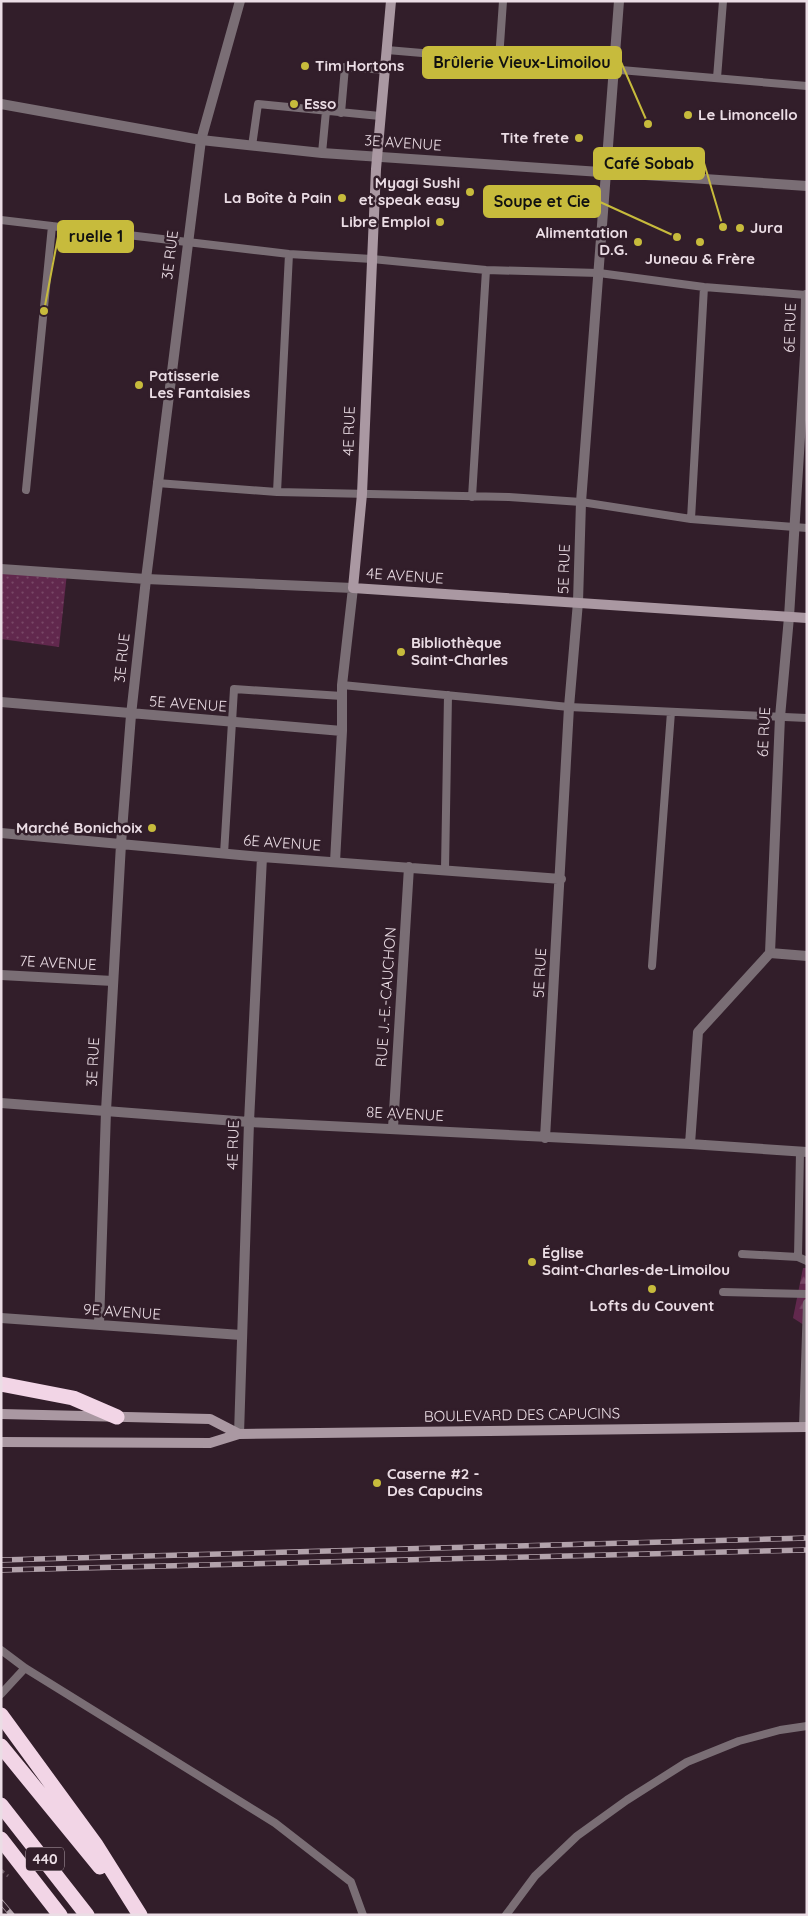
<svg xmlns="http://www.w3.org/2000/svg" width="808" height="1916" font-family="Quicksand,sans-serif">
<defs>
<pattern id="grass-dots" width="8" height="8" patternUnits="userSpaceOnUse" patternTransform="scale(1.25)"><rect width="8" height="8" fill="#61284d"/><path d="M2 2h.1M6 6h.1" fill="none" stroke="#784766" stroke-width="1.8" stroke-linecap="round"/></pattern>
<pattern id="forest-firs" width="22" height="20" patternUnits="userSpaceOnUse" patternTransform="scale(1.25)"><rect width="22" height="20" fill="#61284d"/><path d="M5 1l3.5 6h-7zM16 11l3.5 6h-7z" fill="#784766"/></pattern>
</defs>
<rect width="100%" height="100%" fill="#321e2a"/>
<path fill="url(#grass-dots)" d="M1,569L67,573L59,647L1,639Z"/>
<path fill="url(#forest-firs)" d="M803,1268H807V1327L793,1318Z"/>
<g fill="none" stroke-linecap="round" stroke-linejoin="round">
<path stroke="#6a5862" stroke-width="3" stroke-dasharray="4 4" stroke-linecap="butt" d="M1,1870L8,1876"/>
<path stroke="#7a6e75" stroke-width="8" d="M387,50L807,86
M499,59L503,1
M717,78L723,1
M341,113L345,67L385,70
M252,146L258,104L380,116
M322,153L326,111
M1,220L289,254L372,259L486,270L599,273L704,287L806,295
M157,483L277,492L509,497L581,502L691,519L807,528
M26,490L52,226
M277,492L289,254
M472,497L486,270
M691,519L704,287
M342,685L569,707L807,718
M224,854L234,689L342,696
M445,870L448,695
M652,966L671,712
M800,1152L798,1257L807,1261
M742,1254L798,1257
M723,1292L807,1294
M803,1427L807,1303
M1,1650L25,1668L275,1823L351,1882L363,1915
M1,1694L25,1668
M506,1915L535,1876L577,1836L627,1800L687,1762L739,1741L780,1730L807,1726"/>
<path stroke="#7a6e75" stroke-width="10" d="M1,569L146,579L353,588L342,685V731L335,862
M1,702L342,731
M1,833L262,857L561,879
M770,953L807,956
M1,975L113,981
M1,1103L249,1122L690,1144L807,1152
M393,1128L409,867
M545,1138L569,707L578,602L581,502L619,1
M690,1144L698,1032L770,953L780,717L789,617L805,355L806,295
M1,1318L241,1335
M99,1325L106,1111L121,844L131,715L146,579L201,140L240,1
M239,1434L249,1122L262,857"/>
<path stroke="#7a6e75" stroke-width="10" d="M1,104L201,140L322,153L807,186"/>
<path stroke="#aa98a2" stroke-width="10" d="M391,1L376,169L362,494L353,588L807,618
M1,1414L210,1419L239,1434
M1,1442L210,1443L239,1434L807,1427"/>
<path stroke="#f2d5e6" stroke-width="15" d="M1,1384L73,1398L117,1417
M1,1715L96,1845L140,1915
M1,1746L100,1867
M1,1805L87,1915
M1,1839L60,1915"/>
<defs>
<path id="rail" d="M1,1560L807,1538
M1,1570L807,1550
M1,1902L12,1915"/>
</defs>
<use href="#rail" stroke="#b2a2ab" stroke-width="5.5"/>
<use href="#rail" stroke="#321e2a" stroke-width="4" stroke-dasharray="11" stroke-linecap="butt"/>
</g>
<g fill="#c7bb3c" stroke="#321e2a" stroke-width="2">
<circle cx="305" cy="66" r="5"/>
<circle cx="294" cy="104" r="5"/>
<circle cx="688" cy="115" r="5"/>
<circle cx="579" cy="138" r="5"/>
<circle cx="470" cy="192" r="5"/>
<circle cx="342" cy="198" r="5"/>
<circle cx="440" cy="222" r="5"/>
<circle cx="740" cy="228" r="5"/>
<circle cx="638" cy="242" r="5"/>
<circle cx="700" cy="242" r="5"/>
<circle cx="139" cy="385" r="5"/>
<circle cx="401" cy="652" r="5"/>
<circle cx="152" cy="828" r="5"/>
<circle cx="532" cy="1262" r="5"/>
<circle cx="652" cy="1289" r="5"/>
<circle cx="377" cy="1483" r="5"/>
</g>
<g text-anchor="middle" stroke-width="5" stroke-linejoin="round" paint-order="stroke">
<rect fill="#321e2a" stroke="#b4a4ad" stroke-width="1" x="26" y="1847.5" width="38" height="23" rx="4"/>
<g font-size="14" font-weight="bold" fill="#ebdde5">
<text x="45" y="1864">440</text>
</g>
<g font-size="15" font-weight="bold" fill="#ebdde5" stroke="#321e2a" text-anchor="start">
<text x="315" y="71">Tim Hortons</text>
<text x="304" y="109">Esso</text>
<text x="698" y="120">Le Limoncello</text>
<text x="569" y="143" text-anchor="end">Tite frete</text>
<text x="460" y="188" text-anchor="end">Myagi Sushi<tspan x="460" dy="17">et speak easy</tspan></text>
<text x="332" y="203" text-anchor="end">La Boîte à Pain</text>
<text x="430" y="227" text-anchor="end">Libre Emploi</text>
<text x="750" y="233">Jura</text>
<text x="628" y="238" text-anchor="end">Alimentation<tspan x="628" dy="17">D.G.</tspan></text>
<text x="700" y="264" text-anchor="middle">Juneau &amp; Frère</text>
<text x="149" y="381">Patisserie<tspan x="149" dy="17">Les Fantaisies</tspan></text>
<text x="411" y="648">Bibliothèque<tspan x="411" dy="17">Saint-Charles</tspan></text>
<text x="142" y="833" text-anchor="end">Marché Bonichoix</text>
<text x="542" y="1258">Église<tspan x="542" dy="17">Saint-Charles-de-Limoilou</tspan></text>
<text x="652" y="1311" text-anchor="middle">Lofts du Couvent</text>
<text x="387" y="1479">Caserne #2 -<tspan x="387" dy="17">Des Capucins</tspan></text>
</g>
<g font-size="15" fill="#ebdde5" stroke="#321e2a">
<text transform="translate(403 143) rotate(4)" y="5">3E AVENUE</text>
<text transform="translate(170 255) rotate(-83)" y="5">3E RUE</text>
<text transform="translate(790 328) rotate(-88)" y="5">6E RUE</text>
<text transform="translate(349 431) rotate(-88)" y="5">4E RUE</text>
<text transform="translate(564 569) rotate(-88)" y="5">5E RUE</text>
<text transform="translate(405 576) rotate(4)" y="5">4E AVENUE</text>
<text transform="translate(122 658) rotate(-84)" y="5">3E RUE</text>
<text transform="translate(188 704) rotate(4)" y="5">5E AVENUE</text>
<text transform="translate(764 732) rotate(-87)" y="5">6E RUE</text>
<text transform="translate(282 843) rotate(4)" y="5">6E AVENUE</text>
<text transform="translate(58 963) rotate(3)" y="5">7E AVENUE</text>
<text transform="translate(540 973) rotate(-87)" y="5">5E RUE</text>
<text transform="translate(386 997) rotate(-86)" y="5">RUE J.-E.-CAUCHON</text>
<text transform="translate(93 1062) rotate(-87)" y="5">3E RUE</text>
<text transform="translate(405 1114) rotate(3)" y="5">8E AVENUE</text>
<text transform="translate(233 1145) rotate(-88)" y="5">4E RUE</text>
<text transform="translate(122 1312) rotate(4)" y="5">9E AVENUE</text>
<text transform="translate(522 1415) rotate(-1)" y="5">BOULEVARD DES CAPUCINS</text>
</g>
</g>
<path fill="none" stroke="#c7bb3c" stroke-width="2" d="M648 124L621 62M723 227L704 163M677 237L600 202M44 311L58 237"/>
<g fill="#c7bb3c" stroke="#321e2a" stroke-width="2">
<circle cx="648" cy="124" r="5"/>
<circle cx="723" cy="227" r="5"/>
<circle cx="677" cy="237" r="5"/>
<circle cx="44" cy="311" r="5"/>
</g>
<g fill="#c7bb3c" stroke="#c7bb3c" stroke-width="2">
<rect x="423" y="47" width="198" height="31" rx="5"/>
<rect x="594" y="148" width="110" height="31" rx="5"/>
<rect x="484" y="186" width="116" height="31" rx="5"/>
<rect x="58" y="221" width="75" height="31" rx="5"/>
</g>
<g font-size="16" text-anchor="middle" font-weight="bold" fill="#111">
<text x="522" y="68">Brûlerie Vieux-Limoilou</text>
<text x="649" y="169">Café Sobab</text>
<text x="542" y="207">Soupe et Cie</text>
<text x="96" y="242">ruelle 1</text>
</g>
<rect width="808" height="1916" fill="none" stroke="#ebdde5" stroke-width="5"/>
</svg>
